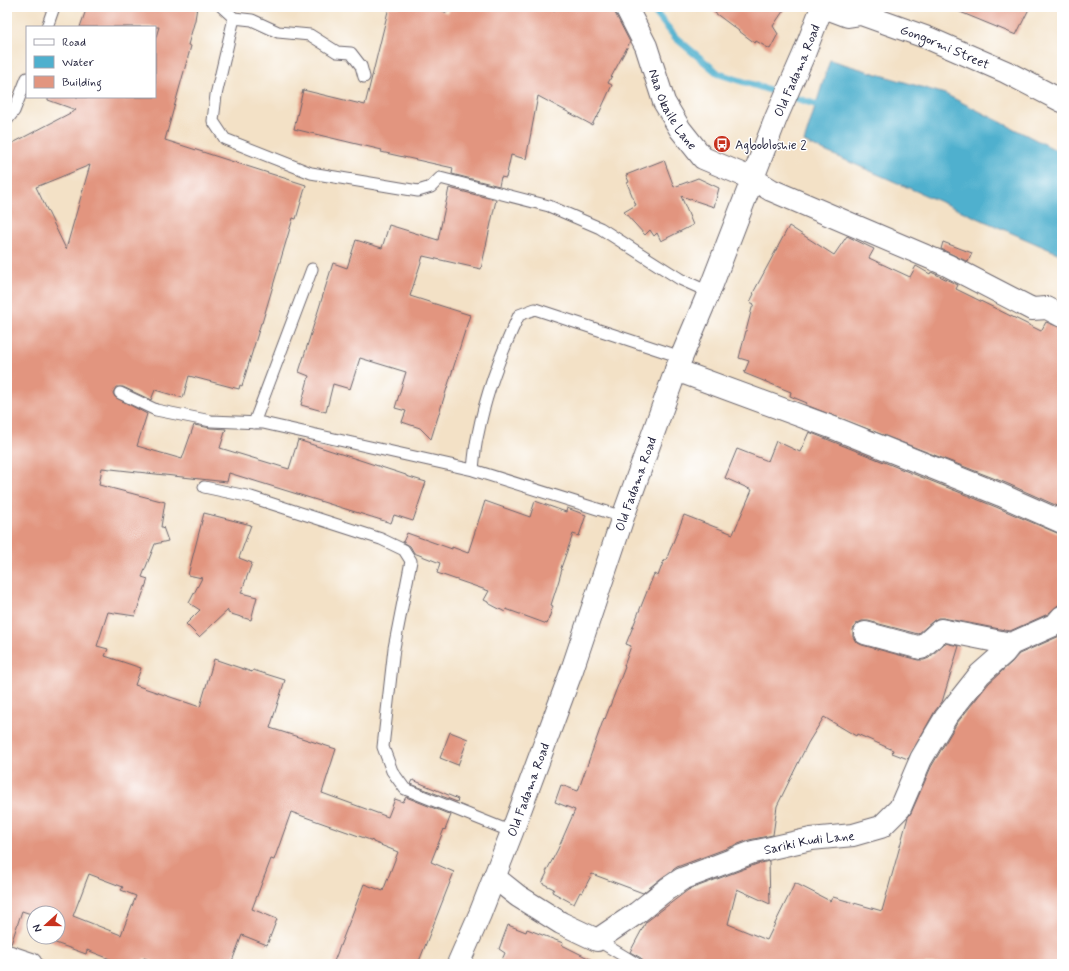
<svg xmlns="http://www.w3.org/2000/svg" width="1069" height="971" font-family="Mynerve,sans-serif">
<rect width="100%" height="100%" fill="#fff"/>
<filter id="ink" filterUnits="userSpaceOnUse"><feTurbulence type="fractalNoise" baseFrequency=".025" numOctaves="2"/><feDisplacementMap in="SourceGraphic" scale="8" xChannelSelector="R" yChannelSelector="G"/><feConvolveMatrix kernelMatrix="1 2 1 2 8 2 1 2 1" color-interpolation-filters="sRGB"/></filter>
<filter id="wash" filterUnits="userSpaceOnUse"><feTurbulence type="fractalNoise" baseFrequency=".012" numOctaves="4" result="noise"/><feDisplacementMap in="SourceGraphic" scale="16" xChannelSelector="R" yChannelSelector="G"/><feGaussianBlur stdDeviation="0.9" result="paint"/><feColorMatrix in="noise" values="0 0 0 0 0 0 0 0 0 0 0 0 0 0 0 0 0 1.4 0 .05"/><feComposite in="paint" operator="in"/></filter>
<g filter="url(#wash)">
<rect width="100%" height="100%" fill="#f3e1c6"/>
<path fill="#4fb0ce" stroke="#386984" d="M830,60L945,94L1062,153V255L804,142Z"/>
<g fill="none" stroke-linecap="round" stroke-linejoin="round">
<path stroke="#4fb0ce" stroke-width="7" d="M651,7L676,38L719,74L824,107"/>
</g>
<g id="blocks">
<path fill="#e2957f" fill-rule="evenodd" d="M87,7H197L195,20L188,45L191,46L165,140L306,185L296,219L293,218L262,323H261L242,386L240,385L239,389L189,376L183,398L155,390L151,400L123,387H116L113,393L115,397L147,414L137,446L182,459L194,425L211,428L226,429L220,448L289,469L298,440L406,475V476L426,482L413,521L394,515L391,523L229,473L227,482L102,468L99,485L165,502L161,527H163L168,541L155,544L142,577L148,579L135,616L108,612L97,646L108,649L105,656L141,668L135,685L200,707L214,659L252,672L253,670L285,680L270,728L336,749L322,793L388,817L395,799L403,802L406,797L451,815L445,830L444,829L431,862L454,872L418,964H333L364,884L383,891L398,852L373,842V841L291,812L274,860L271,859L252,909L277,919L267,945L242,935L231,964H160L144,958L142,964H123L87,950L86,954L50,941L51,937H58V913H34V915L22,911L11,944H7V146L76,110L48,100V97H155V40L159,27H80ZM90,165L66,249L36,187ZM89,874L123,887L121,890L136,896L121,935L73,916Z
M389,7H434L447,13L450,7H546L554,11L556,7H614L615,13L630,42L608,83L612,85L597,118L596,117L592,125L538,96L526,159L511,155L506,178L501,177L499,186L452,174L453,168L381,152L382,150L294,129L303,90L365,105Z
M707,7H786L773,26L778,34L770,49L756,41L755,43Z
M948,7H1030L1016,35Z
M664,160L674,187L698,178L719,188L714,207L681,196L693,225L661,241L657,233L654,236L650,230L645,235L624,212L636,205L627,183L629,182L626,175Z
M449,188L496,200L481,269L423,256L410,296L470,315L431,439L420,428L402,422L406,411L395,408L406,372L360,358L350,389L333,384L326,412L301,405L309,376L299,372L333,263L347,268L356,240L382,248L389,225L438,240Z
M789,226L834,255L847,236L874,249L869,258L910,277L916,266L930,274L931,272L958,285L956,289L1041,331L1046,322L1062,328V508L1006,483L806,405L807,403L790,396L791,392L744,373L749,361L739,358L752,308L754,304L750,302L754,294L753,293Z
M943,242L972,253L968,262L941,249Z
M809,432L996,507L1057,533L1062,534V605H1058L1048,614L1010,631L943,618H938L933,621L918,634L868,621H862L856,624L853,630V637L856,642L862,645L918,660H924L929,658L945,643L959,646L942,702L935,711L908,759L892,753L893,750L857,734L856,736L824,717L808,743L777,806L773,835L749,840L677,867L660,879L643,893L592,874L582,893L580,892L574,904L552,892L554,889L542,883L547,873L546,872L558,849L575,810L555,802L561,785L578,791L604,718L605,719L625,667L624,666L631,646L626,644L654,574L658,576L664,560H666L684,515L733,534L752,490L725,478L737,449L768,461L776,441L800,452Z
M485,501L530,517L535,501L566,512L567,508L586,515L579,536L573,534L561,568L562,569L559,580L551,605L553,606L547,624L506,609L505,612L488,603V602L484,600L489,591L437,573L440,563L414,553L410,546L403,542L407,533L452,549V547L468,553Z
M204,513L251,525L239,558L252,563L241,593L257,597L251,620L228,613V610L199,637L186,624L200,610L189,603L202,578L188,575Z
M1062,635V964H644L641,958L630,952L646,922L688,890L757,864L769,861L770,904L737,889L728,924L767,940L795,883L830,901L833,897L882,911L908,817L911,813L931,767L957,723L989,683L1012,662L1019,654Z
M450,732L468,739L458,765L440,758Z
M413,780L458,799L457,802L411,784Z
M508,925L526,932L527,929L563,943L562,945L600,964H500L505,953L499,949Z"/>
</g>
</g>
<g filter="url(#ink)">
<use href="#blocks" fill-opacity="0" stroke="#6b656c" stroke-width="1"/>
<g fill="none" stroke-linecap="round" stroke-linejoin="round">
<defs>
<path id="service" d="M222,7L234,18L252,20L278,32L310,35L337,52L351,53L361,66L364,77
M234,18L216,95L213,121L225,139L311,173L418,191L431,187L440,178L549,206L600,228L680,279L709,292
M47,27L54,7
M7,120L14,111L27,78
M120,393L156,410L211,421L263,423L473,470L623,517
M254,423L312,269
M473,470C474,458 475,446 478,434C486,393 501,353 519,315L535,309L681,357
M204,487L251,497L381,539L404,550L411,561L394,648L383,747L392,771L405,789L512,832
M597,940L637,964"/>
<g id="minor">
<path id="s1" d="M626,7L646,46L664,102L680,129L703,158L753,179L771,190L947,265L1032,309L1047,308L1062,316"/>
<path id="s2" d="M824,7L848,16L861,14L928,38L1006,72L1062,101"/>
<path d="M676,370L839,430L1001,495L1062,522"/>
<path d="M865,633L921,648L941,630L1011,644"/>
<path id="s3" d="M494,877L518,896L561,923L597,940L637,913L667,889L682,879L753,852L811,839L853,835L881,827L900,808L921,759L946,717L980,674L1004,653L1011,644L1056,624L1062,617"/>
<path d="M7,956L31,964"/>
</g>
<g id="tertiary">
<path id="s4" d="M458,964L480,914L512,832L572,670L623,517L676,370L709,292L776,118L804,54L822,7"/>
</g>
</defs>
<use href="#service" stroke="#6b656c" stroke-width="13"/>
<use href="#minor" stroke="#6b656c" stroke-width="24"/>
<use href="#tertiary" stroke="#6b656c" stroke-width="24"/>
<use href="#service" stroke="#fff" stroke-width="11"/>
<use href="#minor" stroke="#fff" stroke-width="22"/>
<use href="#tertiary" stroke="#fff" stroke-width="22"/>
</g>
</g>
<defs>
<symbol id="bus-disc" viewBox="-11 -11 22 22"><circle r="9.5" fill="#c8321e" stroke="#fff"/><path d="M-5-6H5V4H4V6H2V4H-2V6H-4V4H-5ZM-3.5-4V0h7V-4ZM-3.5 1.2v1.5H-2V1.2ZM2 1.2v1.5H3.5V1.2Z" fill="#fff"/></symbol>
</defs>
<g fill-rule="evenodd">
<use href="#bus-disc" x="712" y="134" width="20" height="20"/>
</g>
<g text-anchor="middle" stroke-width="3" stroke-linejoin="round" paint-order="stroke">
<g font-size="13" fill="#22223b" stroke="#fff">
<text dy="5" stroke="none"><textPath href="#s2" startOffset="129">Gongormi Street</textPath></text>
<text dy="5" stroke="none"><textPath href="#s4" startOffset="956">Old Fadama Road</textPath></text>
<text dy="5" stroke="none"><textPath href="#s1" startOffset="113">Naa Okaile Lane</textPath></text>
<text dy="5" stroke="none"><textPath href="#s4" startOffset="512">Old Fadama Road</textPath></text>
<text dy="5" stroke="none"><textPath href="#s4" startOffset="188">Old Fadama Road</textPath></text>
<text dy="5" stroke="none"><textPath href="#s3" startOffset="359">Sariki Kudi Lane</textPath></text>
</g>
<g font-size="13" fill="#22223b" stroke="#fff" text-anchor="start">
<text x="735" y="149">Agbobloshie 2</text>
</g>
</g>
<rect width="1069" height="971" fill="none" stroke="#fff" stroke-width="24"/>
<rect x="26" y="26" width="130" height="72" fill="#ffffff" stroke="#a7a7b1"/>
<rect x="34" y="39" width="20" height="6" fill="#ffffff" stroke="#a7a7b1"/>
<text x="62" y="46" font-size="12" fill="#22223b">Road</text>
<rect x="34" y="56" width="20" height="12" fill="#4fb0ce" stroke="#a7a7b1"/>
<text x="62" y="66" font-size="12" fill="#22223b">Water</text>
<rect x="34" y="76" width="20" height="12" fill="#e2957f" stroke="#a7a7b1"/>
<text x="62" y="86" font-size="12" fill="#22223b">Building</text>
<g transform="translate(46 925) rotate(249)"><circle r="19" fill="#ffffff" stroke="#a7a7b1"/>
<path d="M0-3L7 15L0 10L-7 15Z" fill="#c8321e"/>
<text y="-6" font-size="11" font-weight="bold" text-anchor="middle" fill="#22223b">N</text>
</g>
</svg>
